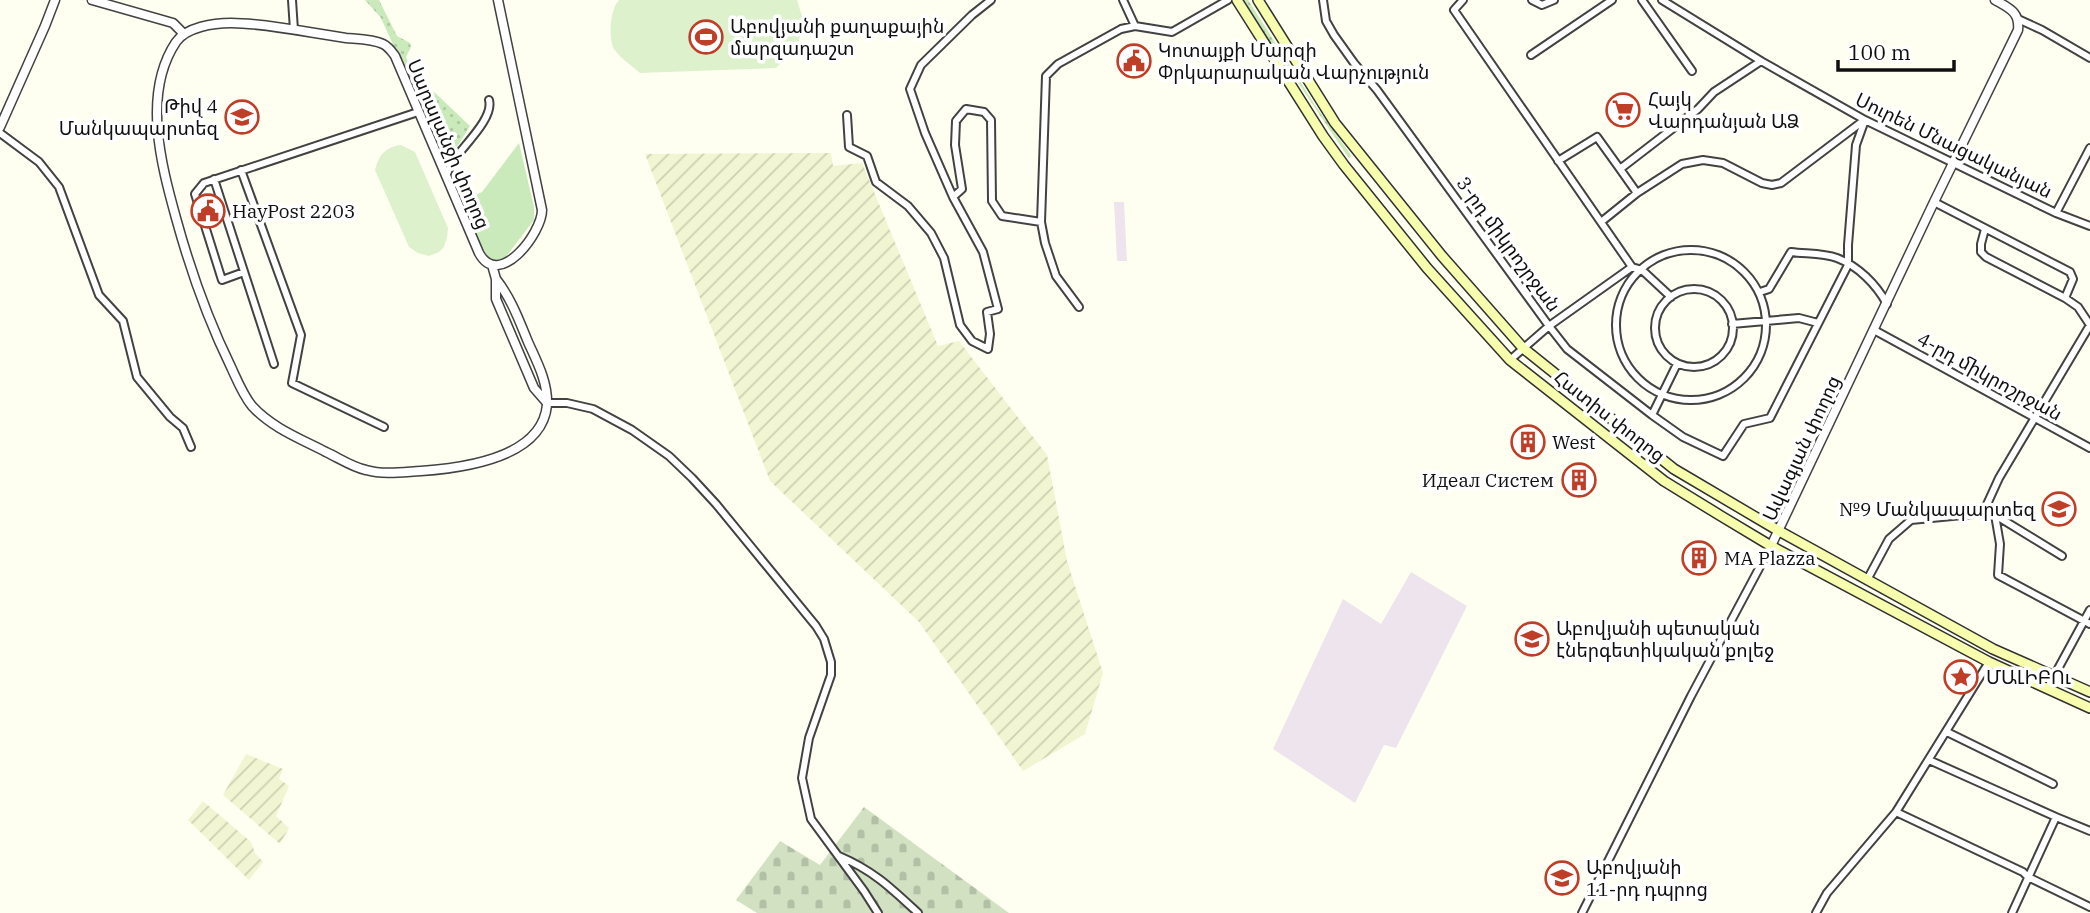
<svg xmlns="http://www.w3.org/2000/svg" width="2090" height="913" font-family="'IBM Plex Serif','Noto Sans Armenian',serif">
<defs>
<pattern id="farmland-furrows" width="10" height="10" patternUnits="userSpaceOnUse" patternTransform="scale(1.75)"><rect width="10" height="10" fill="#f1f5d1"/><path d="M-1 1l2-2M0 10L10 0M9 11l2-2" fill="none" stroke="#cdd1b2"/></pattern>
<pattern id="grass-dots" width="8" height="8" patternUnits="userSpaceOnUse" patternTransform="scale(1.75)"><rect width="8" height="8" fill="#caeabb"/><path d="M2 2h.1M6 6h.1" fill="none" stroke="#acc8a0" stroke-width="1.8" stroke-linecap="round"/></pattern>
<pattern id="cemetery-stones" width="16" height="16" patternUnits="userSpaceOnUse" patternTransform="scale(1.75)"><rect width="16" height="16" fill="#d1e1c2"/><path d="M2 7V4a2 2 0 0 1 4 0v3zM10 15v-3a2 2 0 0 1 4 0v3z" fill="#b2c0a6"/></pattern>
</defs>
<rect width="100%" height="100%" fill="#fffff1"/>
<path fill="#ede4ed" d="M1114,202H1124L1127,261H1117Z
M1411,572L1467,606L1396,748L1384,745L1355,803L1273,749L1343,599L1381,624Z"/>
<path fill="url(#farmland-furrows)" d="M831,153L833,166L862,163L938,346L959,341L1047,455L1067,561L1103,673L1085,734L1023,771L919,622L770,481L645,154Z
M246,754L283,769L279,779L289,786L276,816L289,828L280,844L223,795Z
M203,801L251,842L255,853L263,862L249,880L188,820Z"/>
<path fill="url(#grass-dots)" d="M365,0H379L397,36L410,43L411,47L406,57L412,71L470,126L452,155L442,154L381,18Z
M1244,0H1248L1315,105L1351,155L1350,158L1348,157L1262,29Z"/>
<path fill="url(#cemetery-stones)" d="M864,807L1009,913H757L736,900L780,841L820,865Z"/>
<path fill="#caeabb" d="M519,143L534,207V220L505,258L493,261L485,256L463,202L482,192Z"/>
<path fill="#ddf1cc" d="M619,0H797L804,23L797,47L776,68L640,73C632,66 620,58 614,49C608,38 610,9 619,0Z
M401,145L415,152L448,228L447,237L444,247L439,252L429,256L418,253L409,247L375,170C379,155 385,147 401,145Z"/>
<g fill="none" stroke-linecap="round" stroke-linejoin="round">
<defs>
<path id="minor" d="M292,0L294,30
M1123,0L1135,26
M1323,0L1326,21L1334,35L1354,63L1377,90L1549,326L1567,349L1652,415L1683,437L1723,456L1744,424L1770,418L1848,265V245L1856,145L1865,120
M1463,0L1454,10L1632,267L1642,270L1671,297
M1532,0L1542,5L1554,0
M1642,0L1692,71
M1662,0L1761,61L1865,120L2056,213L2090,226
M2018,19L2042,30L2090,58
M1531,55L1612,0
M847,115L849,147L867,156L876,182L908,206L931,233L944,258L960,325L972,341L988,349L990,334L987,312L998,309L983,252L953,197L925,133L910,89L921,65L972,15L991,0
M0,133L39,162L59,187L99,295L123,321L137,377L170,417L183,428L191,447
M1558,161L1597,137L1620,169
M241,170L301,335L292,383L384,427
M446,176C449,170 450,165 454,160C464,145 494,118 489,100
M214,179L274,364
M1637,193L1620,169L1698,109L1714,92L1761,61
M953,197L962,189L955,145L956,121L966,109L984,112L991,120L992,201L1002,216L1041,222
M1934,202L2070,272L2073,279L2065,298
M2056,213L2090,148
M1601,222L1637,193L1682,164L1703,160L1723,163L1762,183L1772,185L1781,183L1863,121
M1616 325a75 75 0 1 1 150 0a75 75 0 1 1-150 0Z
M244,272L222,280L195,194L204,183L418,112
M1655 328a39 39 0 1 1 78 0a39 39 0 1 1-78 0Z
M1760,292L1769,289L1791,252C1806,254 1823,253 1837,258C1858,266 1876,284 1887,304
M1079,307L1056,276L1045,243L1041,222L1046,76L1058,64L1121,29L1135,26L1172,32L1228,0
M1732,324L1799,318L1818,323
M1874,330L2090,448
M1510,360L1549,326L1632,267
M547,403H567L593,409L632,430L669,456L692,478L716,504L816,626L824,639L831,662V675L809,738L802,778L811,819L864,891L878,913
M1652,415L1677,364
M1983,513L1995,515L2062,556
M1995,515L2000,544L1998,575L2090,624
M1867,580L1889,539L1911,520L1983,513L1999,478L2090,325L2078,307L2065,298L1986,257L1981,252V244L1985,229
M2047,689L2090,610
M1947,732L2053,784
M1929,760L2056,817
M1896,812L2023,872L2028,877L2090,907
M839,856C874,871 891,888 918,913
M1582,913L1691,696L1771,546
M1816,913L1827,893L1896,812L1989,662
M2012,913L2056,817L2090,831"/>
<path id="tertiary" d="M92,0L173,23L184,34
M0,127L45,26L55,0
M492,265L496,279V299L534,388L547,403
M496,279C511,298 519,320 528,342C537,362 548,382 547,405C542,458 463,468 421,471C403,472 384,475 366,470C352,467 339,458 326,452C301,439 272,428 252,406C243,395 237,380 231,367C208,320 190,269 176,218C161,164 142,93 176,42C186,27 214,23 231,23C266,23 310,33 346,38C357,39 373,39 383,44C389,47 392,52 395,56L479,253C499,290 542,233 542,210L498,0
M1771,546L1934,202L2018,30C2020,12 2009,8 1995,0"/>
<path id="secondary" d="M1237,0L1323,136L1344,165L1427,268L1510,360L1664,481L1721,516L1771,546L1989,662L2090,708
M1258,0L1335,123L1442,256L1523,348L1674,469L1779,531L1993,649L2090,692"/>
</defs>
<use href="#minor" stroke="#424242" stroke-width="10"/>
<use href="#tertiary" stroke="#424242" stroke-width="11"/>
<use href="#secondary" stroke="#313131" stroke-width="12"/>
<use href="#minor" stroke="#fff" stroke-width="6"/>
<use href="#tertiary" stroke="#fff" stroke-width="8"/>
<use href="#secondary" stroke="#f7fead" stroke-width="9"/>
</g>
<defs>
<symbol id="stadium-ring" viewBox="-11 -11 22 22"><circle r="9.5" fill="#fff" stroke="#bf3e27" stroke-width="1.5"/><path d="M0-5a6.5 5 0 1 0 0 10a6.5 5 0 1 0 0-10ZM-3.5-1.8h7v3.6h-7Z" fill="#bf3e27"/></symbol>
<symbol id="civic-ring" viewBox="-11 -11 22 22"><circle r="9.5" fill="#fff" stroke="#bf3e27" stroke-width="1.5"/><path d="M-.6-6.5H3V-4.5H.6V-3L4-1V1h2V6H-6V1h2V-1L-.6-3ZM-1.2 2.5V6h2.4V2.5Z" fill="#bf3e27"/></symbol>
<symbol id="supermarket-ring" viewBox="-11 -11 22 22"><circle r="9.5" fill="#fff" stroke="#bf3e27" stroke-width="1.5"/><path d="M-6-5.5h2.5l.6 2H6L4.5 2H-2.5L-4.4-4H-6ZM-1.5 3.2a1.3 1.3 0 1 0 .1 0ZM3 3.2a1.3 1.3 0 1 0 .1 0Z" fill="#bf3e27"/></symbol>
<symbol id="school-ring" viewBox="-11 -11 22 22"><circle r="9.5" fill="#fff" stroke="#bf3e27" stroke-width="1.5"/><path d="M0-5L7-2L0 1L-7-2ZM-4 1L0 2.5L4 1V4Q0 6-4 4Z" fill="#bf3e27"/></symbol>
<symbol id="building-ring" viewBox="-11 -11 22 22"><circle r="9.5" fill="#fff" stroke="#bf3e27" stroke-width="1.5"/><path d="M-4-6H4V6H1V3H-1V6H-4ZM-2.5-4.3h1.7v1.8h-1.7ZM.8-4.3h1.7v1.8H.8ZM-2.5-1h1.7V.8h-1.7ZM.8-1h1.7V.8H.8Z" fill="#bf3e27"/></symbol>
<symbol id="university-ring" viewBox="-11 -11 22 22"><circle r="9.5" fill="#fff" stroke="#bf3e27" stroke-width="1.5"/><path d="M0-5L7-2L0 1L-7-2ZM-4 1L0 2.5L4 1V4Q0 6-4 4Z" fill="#bf3e27"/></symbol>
<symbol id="sight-ring" viewBox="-11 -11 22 22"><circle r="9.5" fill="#fff" stroke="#bf3e27" stroke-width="1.5"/><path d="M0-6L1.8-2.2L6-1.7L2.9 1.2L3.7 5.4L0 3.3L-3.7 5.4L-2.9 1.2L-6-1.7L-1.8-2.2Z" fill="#bf3e27"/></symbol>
</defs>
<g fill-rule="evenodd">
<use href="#stadium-ring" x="687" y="18" width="38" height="38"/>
<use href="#civic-ring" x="1115" y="42" width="38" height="38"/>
<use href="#supermarket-ring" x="1604" y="91" width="38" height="38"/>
<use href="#school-ring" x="223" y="98" width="38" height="38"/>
<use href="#civic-ring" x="189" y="192" width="38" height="38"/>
<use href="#building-ring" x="1509" y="423" width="38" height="38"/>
<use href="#building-ring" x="1560" y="461" width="38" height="38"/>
<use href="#school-ring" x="2040" y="490" width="38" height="38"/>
<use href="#building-ring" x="1680" y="539" width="38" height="38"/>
<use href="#university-ring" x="1513" y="620" width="38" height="38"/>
<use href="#sight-ring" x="1942" y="658" width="38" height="38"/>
<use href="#school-ring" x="1543" y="859" width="38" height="38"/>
</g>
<g text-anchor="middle" stroke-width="7" stroke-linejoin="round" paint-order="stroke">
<g font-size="19" fill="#0f0f0f" stroke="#fff" text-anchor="start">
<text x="730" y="33">Աբովյանի քաղաքային<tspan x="730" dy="22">մարզադաշտ</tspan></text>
<text x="1158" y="57">Կոտայքի Մարզի<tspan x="1158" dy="22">Փրկարարական Վարչություն</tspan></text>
<text x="1648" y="106">Հայկ<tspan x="1648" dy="22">Վարդանյան ԱՁ</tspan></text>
<text x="218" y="113" text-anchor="end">Թիվ 4<tspan x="218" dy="22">Մանկապարտեզ</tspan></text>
<text x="232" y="218">HayPost 2203</text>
<text x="1552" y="449">West</text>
<text x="1554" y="487" text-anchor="end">Идеал Систем</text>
<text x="2035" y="516" text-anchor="end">№9 Մանկապարտեզ</text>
<text x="1724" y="565">MA Plazza</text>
<text x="1556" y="635">Աբովյանի պետական<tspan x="1556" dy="22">էներգետիկական քոլեջ</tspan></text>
<text x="1986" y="684">ՄԱԼԻԲՈւ</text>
<text x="1586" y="874">Աբովյանի<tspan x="1586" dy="22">11-րդ դպրոց</tspan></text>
</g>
<g font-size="19" fill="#0f0f0f" stroke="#fff">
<text transform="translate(449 144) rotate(67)" y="7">Սարալանջի փողոց</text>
<text transform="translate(1954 145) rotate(26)" y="7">Սուրեն Մնացականյան</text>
<text transform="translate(1509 244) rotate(54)" y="7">3-րդ միկրոշրջան</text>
<text transform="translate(1990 376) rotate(29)" y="7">4-րդ միկրոշրջան</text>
<text transform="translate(1610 416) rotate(38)" y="7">Հատիս փողոց</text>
<text transform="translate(1801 448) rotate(-65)" y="7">Ավագյան փողոց</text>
</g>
</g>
<path d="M1838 60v10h116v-10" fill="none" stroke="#0f0f0f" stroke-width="3.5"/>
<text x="1848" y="60" font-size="21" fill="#0f0f0f" stroke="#ffffff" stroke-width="5" paint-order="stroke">100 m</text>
</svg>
